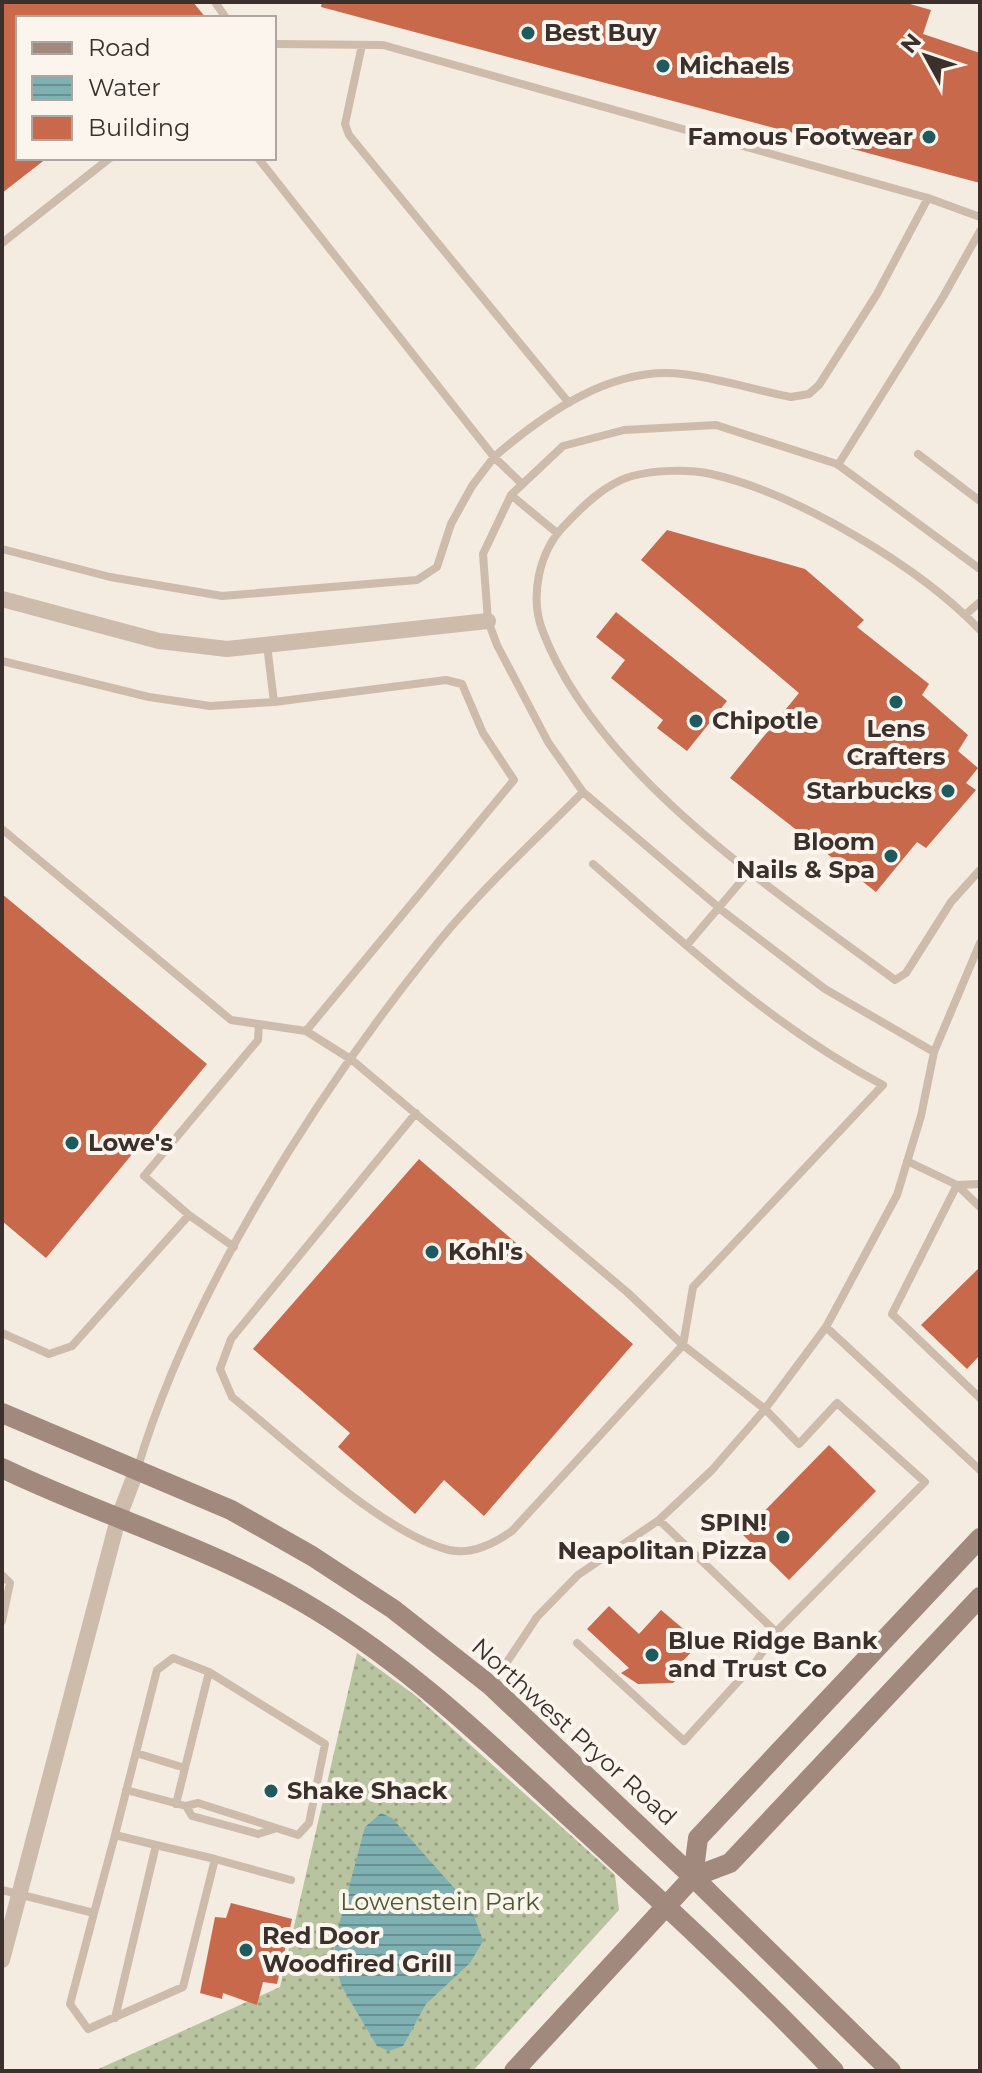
<svg xmlns="http://www.w3.org/2000/svg" width="982" height="2073" font-family="Montserrat,sans-serif">
<defs>
<pattern id="grass-dots" width="8" height="8" patternUnits="userSpaceOnUse" patternTransform="scale(2)"><rect width="8" height="8" fill="#b8c4a0"/><path d="M2 2h.1M6 6h.1" fill="none" stroke="#97a083" stroke-width="1.8" stroke-linecap="round"/></pattern>
<pattern id="water-rules" width="6" height="5" patternUnits="userSpaceOnUse" patternTransform="scale(2)"><rect width="6" height="5" fill="#7fb0b2"/><path d="M0 2.5h6" fill="none" stroke="#699091"/></pattern>
</defs>
<rect width="100%" height="100%" fill="#f4ebe1"/>
<path fill="url(#grass-dots)" d="M357,1653L416,1696L615,1875L619,1910L473,2071H94L280,1987Z"/>
<path fill="url(#water-rules)" d="M381,1813L392,1818L471,1907L483,1941L470,1963L426,2004L403,2046L389,2051L377,2046L342,1987L334,1962L335,1940L365,1827Z"/>
<path fill="#c8694b" d="M2,2H193L206,18H18V158H47L2,193Z
M322,2H903L931,10L923,34L980,53V183L321,7Z
M667,530L805,569L864,620L857,627L929,684L922,695L968,735L958,751L978,768L966,783L976,790L926,848L917,842L876,892L730,778L799,693L641,560Z
M616,612L727,701L687,751L657,728L663,720L611,678L625,660L596,637Z
M2,894L207,1064L46,1258L2,1221Z
M419,1159L633,1344L484,1516L444,1480L415,1514L338,1447L350,1433L253,1349Z
M980,1267V1355L967,1369L921,1325Z
M829,1445L876,1491L789,1580L742,1534Z
M609,1606L639,1634L661,1610L700,1643L678,1666L685,1671L673,1683L638,1684L621,1673L629,1668L587,1629Z
M231,1903L292,1919L277,1984L263,1982L257,2005L223,1993L222,1999L200,1993L215,1917L226,1918Z"/>
<g fill="none" stroke-linecap="round" stroke-linejoin="round">
<path stroke="#cdbbac" stroke-width="8" d="M215,2L226,18
M274,44L383,45L928,198L980,217
M362,45L345,124L349,135L569,403
M258,158L494,457C544,414 611,366 682,374C718,378 755,390 791,397L809,394L819,385L877,294L928,198
M2,243L110,158
M918,454L980,501
M838,465L943,297L980,231
M511,495L557,533
M2,549L110,577L222,596L417,580L437,567L451,524L472,486L494,457L521,483
M965,615L980,602
M980,630C920,567 796,493 711,474C688,469 655,470 632,476C605,484 584,505 565,525C539,551 529,597 543,632C598,775 775,891 895,980L906,973L951,902L980,870
M2,661L149,697L210,706L274,702L267,645
M274,702L446,680L462,684L483,733L514,780L306,1031
M2,829L231,1020L306,1031L352,1060L627,1292L683,1345L765,1409L799,1444L837,1403L925,1482L776,1632L659,1520
M687,945L749,872
M934,1052L980,943
M416,1113L231,1339L220,1369L232,1397C288,1442 382,1533 449,1550C471,1555 495,1543 512,1531L683,1345L693,1287L883,1085C773,1027 686,945 593,864
M907,1161L957,1185L980,1207
M957,1185L892,1314L980,1398
M957,1185L980,1184
M189,1215L144,1176L258,1040L259,1024
M826,1327L980,1470
M2,1333L49,1354L72,1346L189,1215L234,1247
M137,1470C189,1294 314,1098 428,955C474,896 530,845 583,792
M2,1575L10,1583L2,1621
M577,1643L684,1741L755,1663L776,1632
M491,1686L537,1617L578,1575L659,1520L712,1470L765,1409L826,1327L897,1195L921,1116L934,1052L825,989L724,912L583,792L548,742L497,645L488,621L483,554L511,495L563,446L624,430L716,425L837,464L980,569
M136,1753L185,1768
M176,1804L209,1672
M186,1806L192,1816L258,1834L274,1829
M115,1835L157,1670L173,1658L209,1672L325,1744L309,1823L298,1835L198,1803L186,1806L126,1790
M215,1859L291,1880
M2,1890L94,1913L70,2004L88,2029L183,1987L215,1859L156,1845L115,2018
M94,1913L115,1835L156,1845"/>
<path stroke="#cdbbac" stroke-width="16" d="M2,599L159,641L227,649L488,621
M2,1960L118,1519L136,1472"/>
<path stroke="#a18a7d" stroke-width="20" d="M2,1413L231,1510L312,1556L393,1609L491,1686L693,1877L891,2071
M2,1468C106,1518 217,1549 316,1610C410,1667 488,1742 568,1816C659,1899 749,1982 834,2071
M693,1877L698,1838L980,1538
M514,2071L693,1877L730,1863L980,1597"/>
</g>
<g fill="#1f5a5e" stroke="#fbf5ee" stroke-width="3">
<circle cx="528" cy="33" r="8"/>
<circle cx="663" cy="66" r="8"/>
<circle cx="929" cy="137" r="8"/>
<circle cx="896" cy="702" r="8"/>
<circle cx="696" cy="721" r="8"/>
<circle cx="948" cy="791" r="8"/>
<circle cx="891" cy="856" r="8"/>
<circle cx="72" cy="1143" r="8"/>
<circle cx="432" cy="1252" r="8"/>
<circle cx="783" cy="1537" r="8"/>
<circle cx="652" cy="1655" r="8"/>
<circle cx="271" cy="1791" r="8"/>
<circle cx="246" cy="1950" r="8"/>
</g>
<g text-anchor="middle" stroke-width="8" stroke-linejoin="round" paint-order="stroke">
<g font-size="24" font-weight="bold" fill="#3b302b" stroke="#fbf5ee" text-anchor="start">
<text x="544" y="41">Best Buy</text>
<text x="679" y="74">Michaels</text>
<text x="913" y="145" text-anchor="end">Famous Footwear</text>
<text x="712" y="729">Chipotle</text>
<text x="896" y="737" text-anchor="middle">Lens<tspan x="896" dy="28">Crafters</tspan></text>
<text x="932" y="799" text-anchor="end">Starbucks</text>
<text x="875" y="850" text-anchor="end">Bloom<tspan x="875" dy="28">Nails &amp; Spa</tspan></text>
<text x="88" y="1151">Lowe's</text>
<text x="448" y="1260">Kohl's</text>
<text x="767" y="1531" text-anchor="end">SPIN!<tspan x="767" dy="28">Neapolitan Pizza</tspan></text>
<text x="668" y="1649">Blue Ridge Bank<tspan x="668" dy="28">and Trust Co</tspan></text>
<text x="287" y="1799">Shake Shack</text>
<text x="262" y="1944">Red Door<tspan x="262" dy="28">Woodfired Grill</tspan></text>
</g>
<g font-size="24" fill="#3b302b" stroke="#fbf5ee">
<text transform="translate(574 1732) rotate(42)" y="8">Northwest Pryor Road</text>
</g>
<g font-size="24" fill="#4a5a2e" stroke="#fbf5ee">
<text x="440" y="1910">Lowenstein Park</text>
</g>
</g>
<rect width="982" height="2073" fill="none" stroke="#3b302b" stroke-width="8"/>
<rect x="16" y="16" width="260" height="144" fill="#fbf5ee" stroke="#aea6a0" stroke-width="2"/>
<rect x="32" y="42" width="40" height="12" fill="#a18a7d" stroke="#aea6a0" stroke-width="2"/>
<text x="88" y="56" font-size="24" fill="#3b302b">Road</text>
<rect x="32" y="76" width="40" height="24" fill="url(#water-rules)" stroke="#aea6a0" stroke-width="2"/>
<text x="88" y="96" font-size="24" fill="#3b302b">Water</text>
<rect x="32" y="116" width="40" height="24" fill="#c8694b" stroke="#aea6a0" stroke-width="2"/>
<text x="88" y="136" font-size="24" fill="#3b302b">Building</text>
<g transform="translate(926 56) rotate(310)" stroke="#fbf5ee" stroke-width="6" paint-order="stroke">
<path d="M0-6L14 30L0 20L-14 30Z" fill="#3b302b"/>
<text y="-12" font-size="22" font-weight="bold" text-anchor="middle" fill="#3b302b">N</text>
</g>
</svg>
